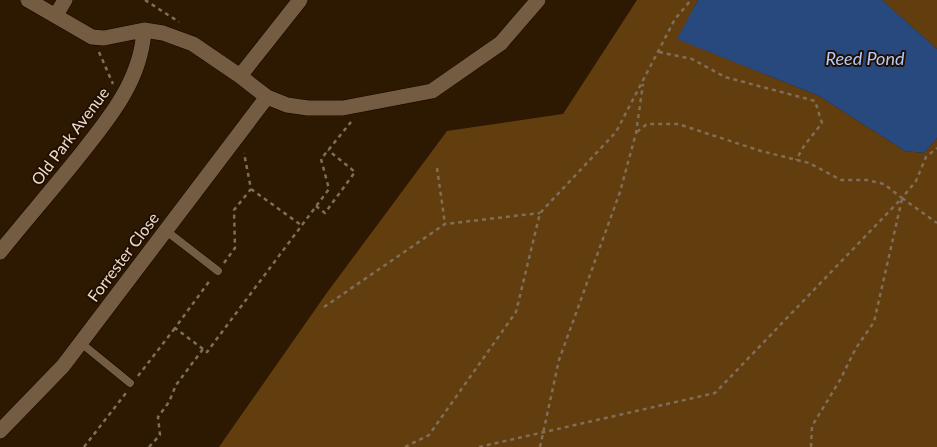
<svg xmlns="http://www.w3.org/2000/svg" width="937" height="447" font-family="Lato,sans-serif">
<rect width="100%" height="100%" fill="#2d1901"/>
<path fill="#623e0e" d="M637,0H698L678,39L819,96L905,151L924,153L937,138V447H219L326,294L447,131L563,114Z
M882,0H937V49L884,2Z"/>
<path fill="#28497e" d="M698,0H882L937,49V138L924,153L905,151L819,96L677,39Z"/>
<g fill="none" stroke-linecap="round" stroke-linejoin="round">
<defs>
<path id="lane" d="M165,230L218,271
M81,343L130,383"/>
<path id="street" d="M28,0L92,37L104,38L144,30L163,33L193,44L240,76L267,97L287,105L308,108H343L432,91L501,43L538,0
M56,15L65,0
M240,76L300,0
M0,252C25,221 51,191 76,160C107,121 141,82 144,30
M0,431L63,366L267,97"/>
</defs>
<use href="#lane" stroke="#140400" stroke-width="9"/>
<use href="#street" stroke="#140400" stroke-width="16"/>
<path stroke="#7f6e5a" stroke-width="2.5" stroke-dasharray="4 4" stroke-linecap="butt" d="M145,0L179,22
M99,52L113,84
M659,52L692,59L725,77L815,101L822,123L804,146L796,160
M637,132L647,124H678L761,151L809,163L841,180H867L884,184L902,198L916,181L926,157L937,148
M437,168L445,224
M251,189L301,225
M902,198L937,223
M316,206L325,213L355,172L328,150
M224,263L235,248L234,210L251,189L244,153
M324,307L445,224L540,213
M203,349L175,328L211,279
M138,376L175,328
M84,447L126,393
M149,447L160,435L158,417L169,402L176,385L203,349L207,352L329,189L321,159L351,122
M405,447L429,435L516,312L540,213L616,132L675,19L691,0
M479,447L715,393L902,198
M540,447L559,360L620,192L636,133L643,84
M811,447L812,426L840,380L856,348L874,322L902,199"/>
<use href="#lane" stroke="#745c42" stroke-width="8"/>
<use href="#street" stroke="#745c42" stroke-width="15"/>
</g>
<g text-anchor="middle" stroke-width="4" stroke-linejoin="round" paint-order="stroke">
<g font-size="16" fill="#eadccd" stroke="#230f00">
<text transform="translate(70 136) rotate(-53)" y="6">Old Park Avenue</text>
<text transform="translate(123 257) rotate(-53)" y="6">Forrester Close</text>
</g>
<g font-size="18" font-style="italic" fill="#aeccfe" stroke="#230f00">
<text x="865" y="65">Reed Pond</text>
</g>
</g>
</svg>
